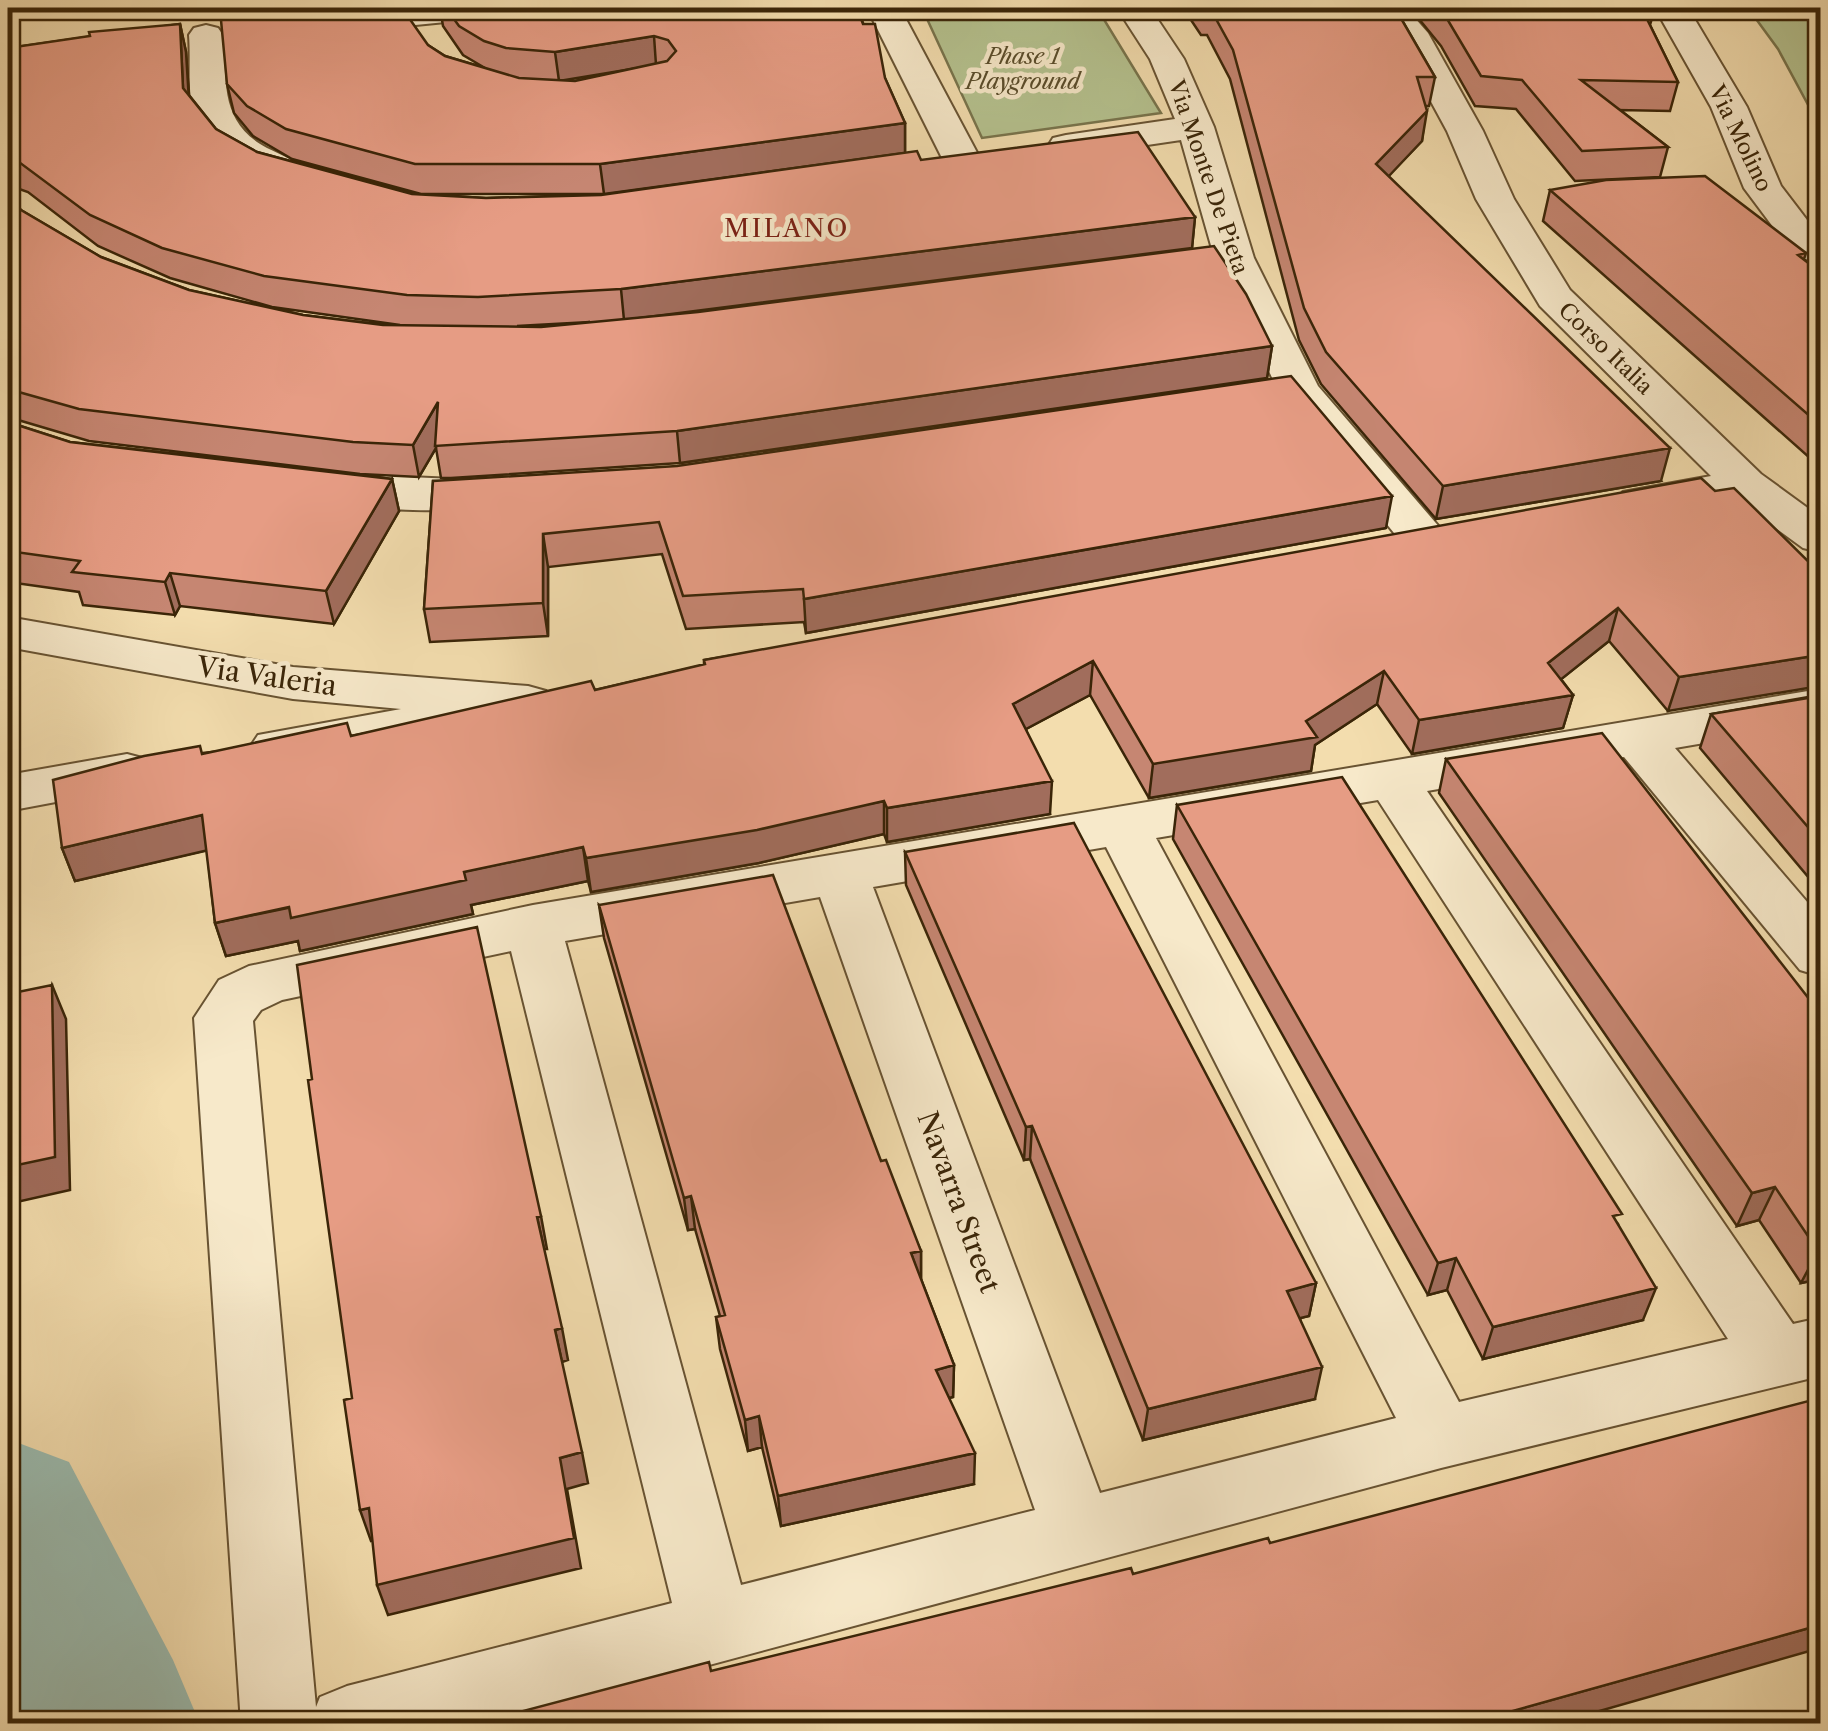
<svg xmlns="http://www.w3.org/2000/svg" width="1828" height="1731" font-family="'Libre Caslon Text',serif">
<rect width="100%" height="100%" fill="#f3ddae"/>
<filter id="stains"><feTurbulence type="fractalNoise" baseFrequency=".002" numOctaves="4"/><feColorMatrix values="0 0 0 0 .2 0 0 0 0 .09 0 0 0 0 .02 0 0 0 .5 -.17"/></filter>
<radialGradient id="worn" r=".72"><stop offset=".6" stop-color="#630" stop-opacity="0"/><stop offset="1" stop-color="#630" stop-opacity=".3"/></radialGradient>
<path fill="#b5c28f" stroke="#78744c" stroke-width="2.5" d="M922,8H1097L1161,113L982,138Z
M1748,8H1820V127L1778,49Z"/>
<g fill="none" stroke-linecap="round" stroke-linejoin="round">
<path fill="#9bbbaf" fill-rule="evenodd" d="M8,1439L69,1462L173,1660L200,1724H14L8,1710Z"/>
<defs>
<path id="minor" d="M390,8H503L498,15L486,18L335,33L323,30L318,23L323,16Z
M867,8H900L982,162L976,170H950L944,162Z
M1117,8H1150L1184,59L1214,127L1254,258L1318,386L1441,529L1447,539L1441,549L1424,553L1407,549L1278,390L1221,272L1147,281L1133,277L1127,269L1133,261L1212,249L1181,140L1066,157L1053,154L1048,146L1053,138L1066,135L1175,119L1150,59Z
M1372,8H1406L1428,33L1483,131L1514,199L1570,290L1761,474L1820,517V552L1803,548L1736,499L1639,516L1623,512L1616,502L1623,492L1711,476L1540,306L1476,199L1447,131L1396,37Z
M1655,8H1688L1747,107L1781,186L1820,237V275L1806,271L1744,188L1711,107Z
M206,25L218,28L223,35C227,83 219,122 267,148C281,155 299,161 308,174L302,182C271,190 202,147 194,115C187,91 191,60 189,35L194,28Z
M319,473L524,482L531,492L524,502C468,516 359,511 303,497L296,487L303,477Z
M8,617L293,667L528,686L546,691L553,703L546,715L528,720L483,716L476,728L458,733L276,764L258,759L250,747L258,735L401,709L293,699L8,647Z
M1820,689V723L1675,748L1820,917V976L1800,970L1624,757L1427,791L1793,1324L1820,1318V1376L1441,1468L490,1724H241L194,1018L219,980L249,966L533,905ZM1378,800L1728,1339L1459,1402L1156,838ZM1106,847L1396,1418L1100,1493L873,887ZM820,897L1035,1510L741,1585L565,941ZM511,951L672,1603L347,1686L320,1697L316,1707L253,1021L261,1010L282,1000Z
M127,754L146,759L153,772L146,785L8,811V775Z"/>
</defs>
<use href="#minor" stroke="#685332" stroke-width="4"/>
<use href="#minor" fill="#f7e9ca" fill-rule="evenodd"/>
</g>
<path fill="#c68672" stroke="#3a2508" stroke-width="2.5" fill-rule="evenodd" d="M440,8H857L885,78L905,123V153L604,194H421L292,159L253,136L234,113L227,84L428,45L445,56L485,68L463,55L443,26ZM630,69L575,81L561,80L599,74Z
M1183,8H1395L1435,77L1429,106H1426L1422,141L1388,176L1661,481L1436,519L1321,384L1299,340L1230,79L1207,35H1201Z
M1410,8H1648L1653,15L1650,25L1678,82L1670,111L1620,110L1668,147L1660,177L1575,181L1516,109L1475,106L1441,46Z
M180,24L186,52L189,95L216,129L257,152L412,194L486,198L601,195L921,160L1195,217L1192,248L655,316L1272,346L1267,378L680,463L451,478H441L436,448L419,477L360,474L89,441L8,417V198L21,210L101,257L189,290L303,315L383,325H400L272,307L170,278L98,246L28,192L8,185V48ZM590,322L541,327L517,326L535,325Z
M1550,190L1806,253L1804,259L1820,272V467L1543,221Z
M8,422L70,442L392,479L399,511L334,624L180,606L175,615L83,605L79,592L8,582Z
M433,481L1386,528L806,633L804,622L686,629L662,554L548,567V636L430,642L424,609Z
M1715,491L1820,573L1668,711L1609,641L1561,679L1573,695L1563,728L1412,754L1377,704L1315,745L1311,771L1149,798L1090,695L1026,729L1050,814L887,842L884,834L759,863L591,892L588,881L471,905L473,914L300,951L298,941L226,956L215,923L207,850L75,881L62,848L203,753L351,736L595,690L704,665V660Z
M1820,695V891L1700,748L1711,714Z
M1446,759L1820,1013V1279L1801,1283L1759,1220L1737,1226L1439,793Z
M1177,805L1618,1224L1643,1320L1483,1359L1447,1290L1428,1295L1173,839Z
M905,852L1316,1283L1309,1316L1300,1318L1315,1399L1143,1440L1030,1159L1024,1160L906,885Z
M599,905L881,1161L921,1251V1279L954,1365L953,1397L949,1398L974,1484L781,1526L762,1447L748,1451L720,1349L716,1317L720,1316L695,1229L688,1230L604,938Z"/>
<path fill="#a16d5c" stroke="#3a2508" stroke-width="2.5" d="M180,24L186,52L190,117L183,88Z
M654,36L656,65L559,81L555,52Z
M1427,111L1422,141L1371,195L1376,164Z
M905,123V153L604,194L600,164Z
M1195,217L1192,248L624,320L621,289Z
M1272,346L1267,378L680,463L677,431Z
M438,402L436,448L419,477L413,445Z
M1670,448L1661,481L1436,519L1443,486Z
M392,479L399,511L334,624L326,591Z
M1392,496L1386,528L806,633L804,599Z
M543,534L548,567V636L543,603Z
M170,573L180,606L175,615L165,582Z
M1618,608L1609,641L1539,697L1548,663Z
M1820,655V686L1668,711L1679,677Z
M1093,661L1090,695L1011,737L1013,704Z
M1384,671L1377,704L1315,745L1311,771L1149,798L1153,764L1306,721Z
M1573,695L1563,728L1412,754L1419,720Z
M1052,781L1050,814L887,842V808Z
M884,801V834L759,863L591,892L586,858Z
M202,815L213,849L75,881L62,848Z
M583,847L588,881L471,905L473,914L300,951L298,941L226,956L215,923Z
M52,985L66,1019L70,1190L8,1204V1167Z
M1032,1126L1030,1159L1024,1160L1026,1127Z
M1775,1187L1759,1220L1737,1226L1752,1193Z
M691,1196L695,1229L688,1230L684,1198Z
M541,1216L547,1249H544L537,1217Z
M1820,1250V1279L1801,1283L1818,1251Z
M921,1251V1283L911,1253Z
M1456,1258L1447,1290L1428,1295L1438,1263Z
M1316,1283L1309,1316L1280,1323L1287,1291Z
M1656,1288L1643,1320L1483,1359L1493,1327Z
M562,1328L568,1360L562,1362L555,1330Z
M954,1365L953,1397L936,1401V1370Z
M1322,1367L1315,1399L1143,1440L1148,1409Z
M759,1416L762,1447L748,1451L745,1420Z
M582,1452L588,1483L567,1489L581,1568L388,1615L377,1585L560,1458Z
M975,1453L974,1484L781,1526L778,1496Z
M369,1508L380,1538L371,1541L360,1510Z
M1820,1625V1648L1554,1724H1466Z"/>
<path fill="#e69c84" stroke="#3a2508" stroke-width="2.5" d="M339,8H402L428,45L445,56L519,78L575,81L667,61L676,51L668,40L654,36L555,52L506,48L484,41L459,26L446,8H857L863,24H875L885,78L905,123L600,164H415L286,129L247,106L227,84L221,20Z
M1210,8H1395L1435,77H1417L1427,111L1376,164L1670,448L1443,486L1326,352L1304,308L1233,50Z
M1438,8H1648L1653,15H1645L1678,82L1581,80L1668,147L1582,151L1522,80L1481,76L1446,17Z
M180,24L183,88L216,129L257,152L412,194L486,198L601,195L917,151L921,160L1138,132L1195,217L621,289L478,297L407,295L264,276L162,248L90,215L19,162L8,158V48L90,36L89,32Z
M1705,176L1806,253L1798,255L1820,272V425L1550,190L1606,180Z
M8,198L21,210L101,257L189,290L303,315L383,325L541,327L698,312L1214,246L1246,294L1272,346L677,431L435,446L438,402L413,445L353,442L79,409L8,389Z
M1291,376L1392,496L804,599L803,589L683,596L659,522L543,534V603L424,609L433,481L677,466Z
M8,422L70,442L392,479L326,591L170,573L165,582L72,572L80,561L8,551Z
M1701,478L1715,491L1734,488L1820,573V655L1679,677L1618,608L1548,663L1573,695L1419,720L1384,671L1306,721L1317,737L1153,764L1093,661L1013,704L1052,781L887,808L884,801L757,830L586,858L583,847L464,872L466,880L291,918L289,907L215,923L202,815L62,848L53,780L144,756L200,746L202,754L347,723L351,736L591,681L595,690L705,664L704,660Z
M1820,696V841L1711,714Z
M1602,733L1820,1013V1250L1818,1251L1775,1187L1752,1193L1446,759Z
M1342,777L1622,1214L1613,1216L1656,1288L1493,1327L1456,1258L1438,1263L1177,805Z
M1074,823L1316,1283L1287,1291L1322,1367L1148,1409L1032,1126L1026,1127L905,852Z
M773,875L881,1161L886,1160L921,1251L911,1253L954,1365L936,1370L975,1453L778,1496L759,1416L745,1420L716,1317L725,1315L691,1196L684,1198L599,905Z
M477,927L541,1216L537,1217L562,1328L555,1330L582,1452L560,1458L574,1538L377,1585L369,1508L360,1510L344,1400L352,1398L308,1080L312,1079L297,965Z
M52,985L55,1157L8,1167V994Z
M1820,1398V1625L1466,1724H474L709,1662L711,1671L1131,1568L1133,1574L1268,1538L1270,1543Z"/>
<g text-anchor="middle" stroke-width="9" stroke-linejoin="round" paint-order="stroke">
<g font-size="22" font-style="italic" fill="#594c2a" stroke="#f7e9ca">
<text x="1023" y="64">Phase 1<tspan x="1023" dy="25">Playground</tspan></text>
</g>
<g font-size="22" fill="#3a2508" stroke="#f7e9ca">
<text transform="translate(1741 138) rotate(64)" y="8">Via Molino</text>
<text transform="translate(1209 177) rotate(71)" y="8">Via Monte De Pieta</text>
<text transform="translate(1606 348) rotate(44)" y="8">Corso Italia</text>
</g>
<g font-size="25" letter-spacing="2.5" fill="#7a1f14" stroke="#f7e9ca">
<text x="787" y="237">MILANO</text>
</g>
<g font-size="28" fill="#3a2508" stroke="#f7e9ca">
<text transform="translate(267 676) rotate(8)" y="10">Via Valeria</text>
<text transform="translate(959 1202) rotate(70)" y="10">Navarra Street</text>
</g>
</g>
<rect width="1828" height="1731" fill="none" stroke="#f3ddae" stroke-width="40"/>
<rect x="10" y="10" width="1808" height="1711" fill="none" stroke="#3a2508" stroke-width="5"/>
<rect x="20" y="20" width="1788" height="1691" fill="none" stroke="#3a2508" stroke-width="2.5"/>
<rect width="100%" height="100%" filter="url(#stains)"/>
<rect width="100%" height="100%" fill="url(#worn)"/>
</svg>
